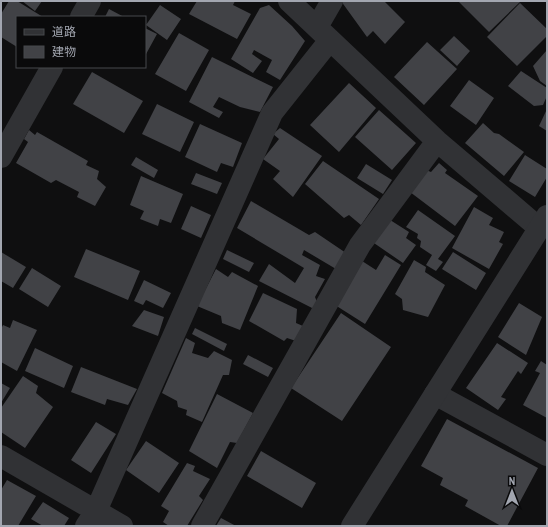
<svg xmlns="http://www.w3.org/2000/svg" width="548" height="527" font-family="'Archivo Narrow','Noto Sans JP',sans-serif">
<rect width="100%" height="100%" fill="#0f0f10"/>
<path fill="#414246" d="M9,1H17L43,17H17V47L1,37V14Z
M22,1H42L35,11Z
M197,1H235L233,5L251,14L237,39L189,14Z
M341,1H384L405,22L385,44L373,31L367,37Z
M458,1H519L520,2L489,32Z
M520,3L547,29V36L517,66L487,37Z
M160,5L181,19L167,40L146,25Z
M269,5L292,26L305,41L280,80L266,72L272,60L254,50L252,54L262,61L253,73L231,59L260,8Z
M109,9L124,17H105Z
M145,28L157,34L145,56Z
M179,33L209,50L186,91L155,74Z
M454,36L470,51L457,66L440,50Z
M427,42L457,69L424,105L394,77Z
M547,50V86L540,81L533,66Z
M212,57L273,87L260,112L240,107L219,97L213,107L223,112L219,118L189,102Z
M521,71L547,88V96L543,105L534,106L508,86Z
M92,72L143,101L124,133L73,104Z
M469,80L494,98L476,125L450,106Z
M349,83L376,108L339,152L310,125Z
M157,104L194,122L180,152L142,134Z
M547,109V131L539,126Z
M379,110L416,143L392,170L355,137Z
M483,123L494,133L499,134L524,152L504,176L465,143Z
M200,124L242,143L233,167L221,163L217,172L185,157Z
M280,128L322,156L293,197L273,179L280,171L263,159L279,139L273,134Z
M29,130L35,135L37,132L88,161L86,165L99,171L97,179L106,187L95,206L77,197L79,192L56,180L51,183L16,163L28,142L24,139Z
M525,155L547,169V177L535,197L509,181Z
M136,157L158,170L154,178L131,165Z
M323,161L379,199L361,225L349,215L344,218L305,184Z
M439,163L447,170L445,173L478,196L455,226L410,192L426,170L431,172Z
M366,164L392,180L383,194L357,178Z
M196,173L222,183L217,194L191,184Z
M141,176L183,194L171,223L160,219L158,226L140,219L144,211L130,205Z
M251,201L309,235L315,232L346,253L336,269L304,250L302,255L320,265L316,276L325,279L315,297L317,302L314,309L259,281L269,264L295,283L304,268L237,228Z
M191,206L211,215L201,238L181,229Z
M474,207L493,218L489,225L504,232L499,242L503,244L489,269L452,248Z
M418,210L455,236L438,259L443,262L436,271L426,265L432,255L420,247L421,241L417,238L418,234L406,227Z
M387,218L409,232L406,238L416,245L403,263L371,241Z
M86,249L140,271L128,300L74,277Z
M227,250L254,263L249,272L223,259Z
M1,252L26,267L13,288L1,281Z
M453,252L486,273L476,290L442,269Z
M385,255L401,265L365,324L335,305L362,261L376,270Z
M414,260L426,267L425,272L445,285L428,317L403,310L402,299L395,294Z
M32,268L61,286L48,307L19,289Z
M216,269L228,277L232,272L258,286L240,330L222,323L221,316L197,306Z
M144,280L171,293L163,308L146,300L143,305L134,301Z
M263,293L297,309L296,323L303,326L296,341L287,338L284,341L249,321Z
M519,303L542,317L526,355L498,337Z
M144,310L164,317L158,336L132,326Z
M341,313L391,347L342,421L291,388Z
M13,320L37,330L17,371L1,362V329L3,325L10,328Z
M195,328L227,344L224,351L192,334Z
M186,338L195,343L192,353L208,358L214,351L232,360L229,375H223L202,422L186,415L187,410L178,407L177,401L162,393Z
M497,343L528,363L521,374L518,371L501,397L506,399L498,410L466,388Z
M35,348L73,366L64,388L25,371Z
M248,355L273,368L268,377L243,364Z
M541,361L547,365V418L523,405L540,373L535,371Z
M81,367L137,389L128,405L107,399L105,405L71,392Z
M23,376L38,386L36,393L53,407L25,448L1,432V408Z
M1,383L10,388L1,403Z
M217,394L253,413L237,443L230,442L217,468L189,451Z
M447,419L538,468L507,526H501L465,506L468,500L440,485L443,478L421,466Z
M96,422L116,434L91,473L71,460Z
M146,441L179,463L159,493L126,470Z
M261,451L316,483L302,508L247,476Z
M187,463L195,466L193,471L210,479L199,496L203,500L187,526H169L163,522L169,511L161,506Z
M7,480L36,496L18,526H1V490Z
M43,502L69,518L64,526H43L31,519Z
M221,518L236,526H216Z"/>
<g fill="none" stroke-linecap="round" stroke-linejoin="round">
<path stroke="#313235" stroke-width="22" d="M289,1L437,141L539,228
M81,17L90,1
M317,27L332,1
M1,157L52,67
M435,394L547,455
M1,456L122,526
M86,526L96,511L272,113L330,40
M202,526L360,245L437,141"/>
<path stroke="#313235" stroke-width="22" d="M352,526L547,216"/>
</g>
<rect width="548" height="527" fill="none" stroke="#a2a6b0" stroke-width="4"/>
<rect x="16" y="16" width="130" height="52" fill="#0a0a0b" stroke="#47484d"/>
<rect x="24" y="29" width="20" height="6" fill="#313235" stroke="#47484d"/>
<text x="52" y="36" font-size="12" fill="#a2a6b0">道路</text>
<rect x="24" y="46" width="20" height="12" fill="#414246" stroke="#47484d"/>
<text x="52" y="56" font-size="12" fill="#a2a6b0">建物</text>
<g transform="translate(512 491)" stroke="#0a0a0b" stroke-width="3" paint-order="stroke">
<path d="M0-3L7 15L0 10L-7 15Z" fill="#a2a6b0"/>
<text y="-6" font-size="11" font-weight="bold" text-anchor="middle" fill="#a2a6b0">N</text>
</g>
</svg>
